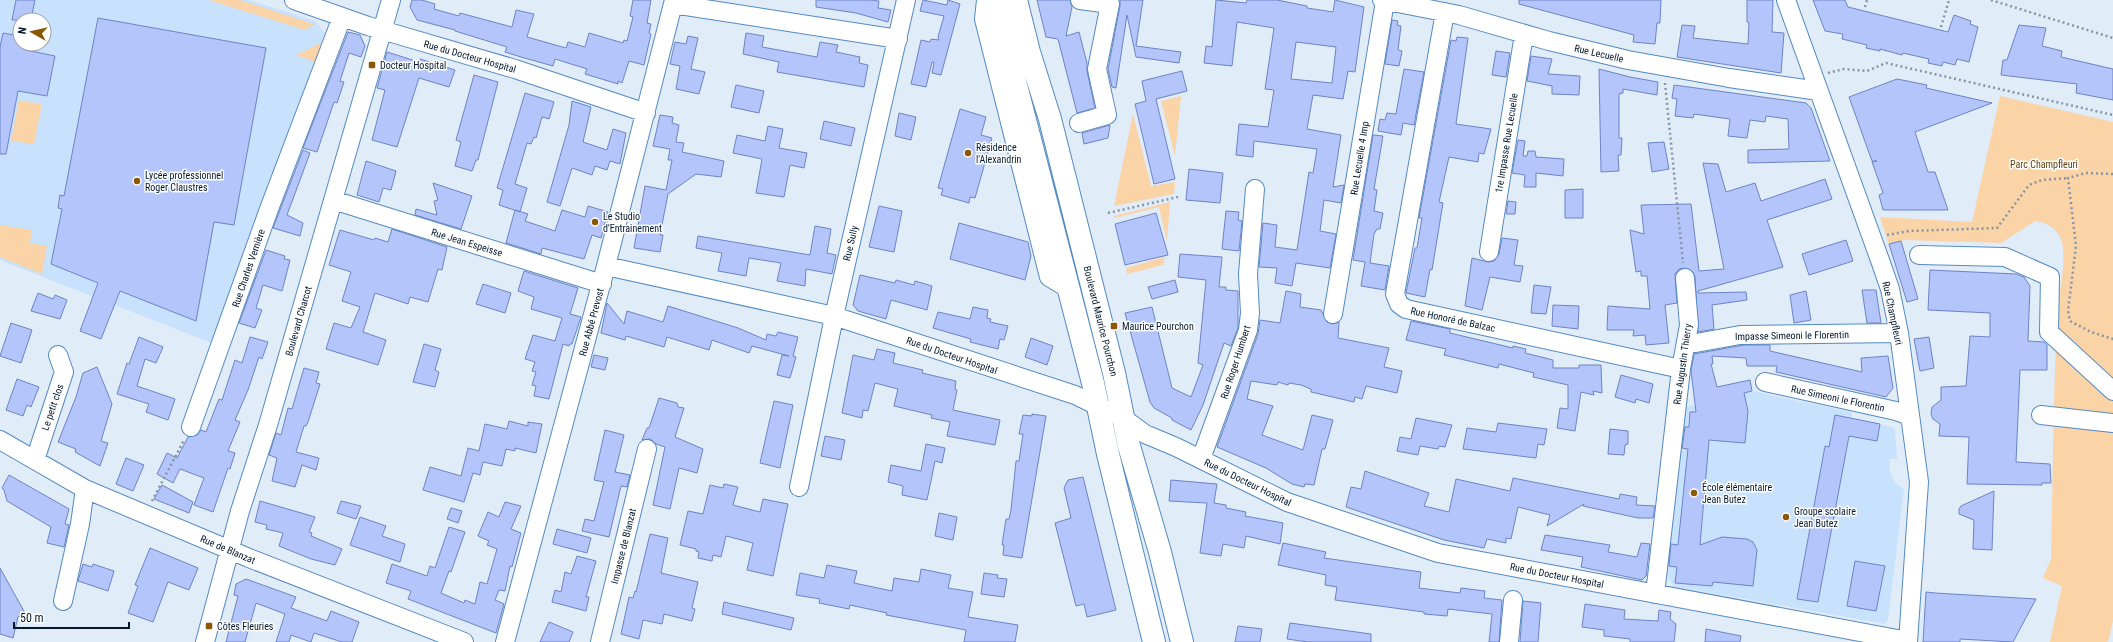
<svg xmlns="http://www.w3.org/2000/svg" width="2113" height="642" font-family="'Roboto Condensed',sans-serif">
<rect width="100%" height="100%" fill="#e0ecf8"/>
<path fill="#c8e1fc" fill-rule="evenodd" d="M0,0H249L316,21L329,40L214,344L0,260ZM20,20H44V44H20Z
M1752,391L1852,412L1851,418L1891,427L1895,429L1897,459H1890V471L1895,483L1904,489L1888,619L1885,624L1673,586L1667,575L1682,408Z"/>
<path fill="#fad3a6" d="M209,0H240L314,24L305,30Z
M327,40L319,63L296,55Z
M1181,96L1175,156L1161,101Z
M2000,96L2113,122V621L2108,642H2050L2062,586L2043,578L2051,559C2053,479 2053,398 2057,318C2058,295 2068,260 2061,239C2056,227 2047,223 2035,221L2001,243L1905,240L1889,244L1880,217L1972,222Z
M19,100L42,104L34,144L11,141Z
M1133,114L1151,186L1175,182L1174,194L1114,206Z
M1170,202L1167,241L1159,207L1115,218L1114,216Z
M0,225L32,230L30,243L47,246L42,274L0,257Z
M1165,257L1163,265L1127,274L1126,268Z"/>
<path fill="#b3c5fa" stroke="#6e83c5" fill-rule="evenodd" d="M16,0H35L31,20H12Z
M412,0H422L435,4L434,9L459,16L460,13L512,27L516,10L534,14L527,37L566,48L568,42L585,47L589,33L623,43L624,40L627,41L633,17L630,16L633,0H651L647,23L651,24L649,33L651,34L644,65L629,61L622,83L618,81V84L585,74L587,69L555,59L553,66L521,57L505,52L507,47L455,31V30L417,20L410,7Z
M816,0H871L879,1L878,8L891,10L888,22L856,13L816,7Z
M923,0L947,5L948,0L960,4L941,75L932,73L934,62H932L926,87L911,84L921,40L930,42L931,39L939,40L938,37L944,16L920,11Z
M1037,0H1070L1072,7L1066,36L1079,32L1087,63V71L1095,108L1077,113L1058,39L1046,37Z
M1120,0H1143L1136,46L1181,52L1179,63L1136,57L1127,15L1116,88L1112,87L1108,69L1120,6Z
M1216,0L1246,3L1247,0H1277L1307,6V8L1333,12L1335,0L1364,7L1355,72L1348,71L1343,99L1313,95L1307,129L1341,135L1333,187L1344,185L1341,203L1324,200L1320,231L1336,234L1330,268L1296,263L1292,286L1275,283L1277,268L1259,267L1263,223L1277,225L1275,247L1297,250L1309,172L1313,173L1317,149L1254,141L1253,157L1236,155L1239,124L1268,127L1274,90L1265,89L1274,28L1237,22L1232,66L1204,63L1206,46L1212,47ZM1296,42L1336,47L1332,83L1291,79Z
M1519,0H1661L1660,23H1657L1655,44L1633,42L1634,35L1519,4Z
M1747,0H1773L1772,32L1784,33L1781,73L1677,57L1682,25L1695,26L1693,38L1748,44L1749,23L1747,22Z
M1813,0H1845L1848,7L1948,32L1954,15L1971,21L1970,24L1978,27L1969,62L1957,59L1955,65L1943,62L1942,66L1928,63L1929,59L1903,53L1902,55L1880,49V51L1866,48L1867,45L1842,39L1843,34L1825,31Z
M98,18L266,48L234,225L214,222L196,321L120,291L101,339L80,331L98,283L51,264L62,209L58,208L60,195L64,196Z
M1392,20L1398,21L1397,25L1401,26L1398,50L1402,51L1399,66L1385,64Z
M2019,25L2046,28L2042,46L2062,51L2061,57L2113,69V100L2076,93L2077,84L2001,75L2003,60H2007Z
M348,32L360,35L365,46L361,57L349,53L340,81L344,82L337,103L334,102L317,152L303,148Z
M3,33L20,36V44H27L26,50L55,56L47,96L18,91L6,154H0V47Z
M746,33L764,36L762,47L817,57L820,42L838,45L836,52L860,57L859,63L868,65L864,87L777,72L779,62L743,54Z
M688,36L698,38L691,69L705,72L699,94L676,89L680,66L670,64L675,42L686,44Z
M1457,37L1468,38L1456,124L1491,129L1484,154L1479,153L1478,162L1449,157L1439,202L1443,203L1432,270L1430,269L1425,297L1406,293L1415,248H1417L1422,218H1419L1451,40L1456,41Z
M1496,51L1510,53L1506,77L1492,75Z
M387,52L419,62L420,59L455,70L449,87L419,78L397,147L372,140L385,90L377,88Z
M1531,56L1552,59L1548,74L1580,76L1579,95L1552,94V86L1527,81Z
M1404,69L1424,72L1414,125L1403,123L1401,135L1378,131L1380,119L1385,120L1387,113L1396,114Z
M1599,69L1630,77L1658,82L1657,95L1623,89V93L1619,94V138H1622L1621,155H1618L1619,171L1601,172Z
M1182,71L1187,91L1156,99L1175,179L1154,184L1135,104L1146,101L1142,81Z
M474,75L498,82L478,160H476L472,171L455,166L461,142L456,140Z
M1897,79L1927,85L1926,88L1992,103L1915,132L1928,172H1935L1948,210H1883L1879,195L1883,193L1872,162L1877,161H1872L1849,97Z
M736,85L764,91L759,113L731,107Z
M1674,85L1806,103L1811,108L1830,161L1748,163V150L1789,149L1788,119L1766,116L1765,122L1750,120L1747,138L1728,136L1730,119L1694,114L1693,118L1675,116L1677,99L1672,98Z
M525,93L554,102L549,119L542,117L536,138L534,137L531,144L527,143L515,184L527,188L520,212L499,205L503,190L497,188Z
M572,101L591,107L583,142L607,150L613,129L626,133L620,164L610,161L607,170L595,166L592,175L572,168L560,206L547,202L569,125Z
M960,109L986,117L981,135L992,138L975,198L970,197L969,203L941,195L943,189L938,188Z
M899,113L916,117L911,140L895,136Z
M660,115L673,117L672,123L679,125L676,142L684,143L682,152L724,161L721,177L696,174L668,194L660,235H663L660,252L634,248L645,186L666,190L672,160H668L670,149L653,146Z
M824,121L855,128L851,146L820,139Z
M1110,125L1108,138L1084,144L1082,133Z
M768,126L783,129L779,148L807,153L804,168L790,165L784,197L756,193L762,159L733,153L737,135L765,141Z
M1373,135L1383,136L1374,189L1377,190L1374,211L1383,213L1380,229H1377L1374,234L1370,263L1389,266L1385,290L1361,286L1365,262L1353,260Z
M1518,140L1525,141L1523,156H1527L1528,151H1535L1536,157L1564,159L1563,176L1536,173V187H1524L1525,175L1512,173Z
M1664,142L1669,169L1652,172L1648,143Z
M303,150L310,153L287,215L303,223L300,236L273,228Z
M366,161L396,171L391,190L383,188L379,202L357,195Z
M1703,163L1718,164L1726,192L1755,183L1761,201L1825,179L1832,199L1767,220L1783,267L1698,291V293L1746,292L1747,300L1712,305L1714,329L1698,332L1695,277L1693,272L1684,268L1679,269L1675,274L1677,303L1665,305L1669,343L1646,345L1645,335L1633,336L1634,330H1607L1608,306L1650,309L1647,276H1641V271L1636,272L1630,230L1644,234L1641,205L1691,204L1699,271L1724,269Z
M1189,169L1223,173L1220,203L1186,200Z
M433,183L472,196L461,229L415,215L416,209L437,215L434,201L438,200Z
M1583,189V218H1565V190Z
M1508,201L1516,202L1515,214H1506Z
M588,206L608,212L601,238L592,235L584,259L542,248L541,254L506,243L515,210L528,214L525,221L555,231L562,210L585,217Z
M879,206L902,211L894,252L869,247Z
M1226,211L1239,212L1238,220L1242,221L1239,251L1222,249Z
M1156,213L1168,255L1125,265L1115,224Z
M959,223L1028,242L1031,256L1025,280L950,259Z
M815,226L831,229L827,253L836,255L832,274L806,269L805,286L777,281L781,263L749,258L746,276L718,271L722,253L696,248L698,236L810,255Z
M392,229L447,247L442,270L438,269L428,302L410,297L408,304L375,293L363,332L386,340L378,365L326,349L334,323L351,328L360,307L342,301L351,272L329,265L340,230L374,240L375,238L388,242Z
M1502,238L1518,240L1514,265L1523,266L1520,282L1490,277L1482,310L1465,306L1472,258L1488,262L1494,261L1499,254Z
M1846,240L1853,261L1809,275L1802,254Z
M1901,241L1918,299L1907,302L1889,244Z
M266,250L285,256L284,259L290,260L282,291L263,285L256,308L262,310L255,328L239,323Z
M1180,254L1222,257L1219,287H1226V290L1238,291V328L1231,346L1224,343L1203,405L1191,430L1172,420V418L1154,408L1150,402L1125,313L1152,307L1172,388L1191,397L1203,365L1198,363L1206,280L1178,277Z
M1930,270L2016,274L2024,277L2030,286L2028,341L2044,342L2047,345V370H2020L2016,462L2050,464L2051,483H2042V485L1967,484L1969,437L1939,436L1940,424L1933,419L1931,414L1932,407L1941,400V387L1966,386L1970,336L1990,337V313L1928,310Z
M524,271L578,288L570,314L581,317L572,344H570L569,346L563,344L549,399L534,396L536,386L532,385L536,372L532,371L535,362L525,359L533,335L555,341L562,318L531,309L534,297L518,291Z
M860,275L895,283L896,280L914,285L915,281L932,286L927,310L891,300L886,319L858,311L853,305Z
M1175,280L1178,292L1152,299L1148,287Z
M483,284L511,293L505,313L476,304Z
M1534,285L1551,287L1546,314L1531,313Z
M1862,290H1876L1881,323H1867Z
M1286,291L1301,294L1300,307L1321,310L1327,322L1332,324L1339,322L1338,338L1389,348L1384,367L1402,371L1397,393L1366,386L1362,399L1355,397L1354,402L1311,392V389L1301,385L1289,383L1288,385L1278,382L1277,385L1251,381L1247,399L1273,406L1262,435L1303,450L1312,415L1333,420L1325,449H1322L1314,485L1305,484L1304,487L1292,484L1266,468L1217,447L1258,334L1260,320L1280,323Z
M1806,291L1811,320L1794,323L1790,295Z
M38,293L53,299L55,295L67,300L60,319L31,311Z
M607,303L624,324L627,311L663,322L668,306L738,328L766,340L767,334L776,336L778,332L798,337L793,356L796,357L790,378L777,375L782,355L789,356L752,346L749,353L712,340L709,350L667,337L664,347L626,336L625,340L601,333Z
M1553,305L1579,306L1578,329L1552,326Z
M973,307L988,310L987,318L991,319L990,322L1008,326L1004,340L1000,339L998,349L970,342L971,339L933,328L938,312L970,319Z
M1411,321L1450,329V333L1513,348V346L1526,349L1525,353L1553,360V368H1579V365H1601L1602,393L1593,391L1594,395L1581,392L1575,431L1557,428L1560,408L1568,409V385L1533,377L1534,373L1499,364L1498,368L1444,355L1446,349L1406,340Z
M11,323L32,330L21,363L0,356Z
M139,337L163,347L156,363L145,359L137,386L175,399L168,420L146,412L149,404L117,394L127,363L129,364Z
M250,337L268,342L262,359L259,357L248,390L235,420L240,422L228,451L235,453L230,469L228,468L213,512L194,505L204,478L180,469L173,483L157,474L167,453L177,458L188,437L197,435L201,430L206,432L219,399L222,400L235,360L242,363Z
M1929,337L1934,368L1920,371L1914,339Z
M1031,338L1053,346L1047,365L1025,357Z
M424,344L441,349L435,370L439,372L435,387L413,382Z
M1744,345H1770V351L1862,372L1861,358L1888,356L1893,388L1886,397L1776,372L1777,366H1747L1746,358L1712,356L1713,364H1711L1717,387L1750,380L1752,391L1744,393L1748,411L1745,443L1709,440L1700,545L1722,537L1747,539L1753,542L1757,550L1753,586L1713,582L1712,586L1675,583L1677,567L1669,566L1671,544L1678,545L1688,449L1682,448L1685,427H1689L1690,412H1696L1691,371L1694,354Z
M877,349L895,353L893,363L923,370L922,373L956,381L955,389L957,390L953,410L1000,420L995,445L947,436L950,422L931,418L932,415L894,406L898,389L875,383L868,411L863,410L862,418L842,413L853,355L874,360Z
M594,355L608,358L605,370L591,367Z
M97,367L112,404L101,441L108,443L100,466L75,452L76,449L58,442L76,397L83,373Z
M304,368L319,372L316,383L320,384L308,422L306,426H304L296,452L319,458L316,470L302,465L295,487L272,481L277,458L269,455L276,433L281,435L288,408L292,409Z
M1621,375L1653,384L1649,403L1636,399L1635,403L1615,397Z
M17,379L39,387L31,407L27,405L23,416L6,410Z
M659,398L677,403L678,407L684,408L675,437L703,449L697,473L679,468L670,509L653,505L665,447L656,444L650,439L642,440L647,428H649Z
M774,401L793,405L780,468L760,463Z
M1032,414L1046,416L1022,558L1003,555L1004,545H1002L1006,519H1009L1011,510L1016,461H1019L1023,434H1019L1023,415L1032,416Z
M1835,415L1880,424L1877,441L1849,436L1818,602L1797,599L1825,446L1829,447Z
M1416,418L1452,425L1445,447L1439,446L1438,449L1420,446L1418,455L1397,451L1400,437L1411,439Z
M509,421L528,426V422L542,424L536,453L515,448V451L506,449L502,466L483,462L480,475L473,473L464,502L423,490L430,467L461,476L468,448L479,451L485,424L507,429Z
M1498,423L1547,429L1544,445L1538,444L1536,458L1463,449L1467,428L1496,432Z
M1610,429L1628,431V444L1625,445L1624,455L1608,454Z
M605,430L624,435L615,472L630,475L627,487L621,486L609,537L582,531L585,519L594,521L604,482L594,480Z
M825,436L845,440L841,460L821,456Z
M926,444L945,448L942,463L935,461L927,500L902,495L903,486L888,482L891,465L921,471Z
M126,458L144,465L133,491L116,484Z
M1365,471L1429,493L1424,506L1449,512L1456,479L1510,491L1513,478L1619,499L1620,494L1637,497L1636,505L1655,506L1653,518H1638L1583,506L1584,504L1547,526L1550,515L1518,507L1511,539L1506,538V543L1487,539L1484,548L1444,540L1346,507L1351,487L1361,489Z
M9,475L69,509L65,524L69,525L64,547L47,543L51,527L7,501L4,490L2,488Z
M1083,477L1116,610L1087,617L1084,604L1076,606L1055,523L1071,518L1064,488L1068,480Z
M1171,480L1217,484L1214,503L1226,505V508L1246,512L1245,516L1283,523L1280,544L1246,536L1244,548L1223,544L1221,556L1200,553L1207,503L1169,501Z
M724,484L738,487L733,505L760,512L763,499L788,504L773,576L747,570L753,543L726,536L721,557L713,555L712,561L698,558L699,552L696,551V549L680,545L688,511L703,514L710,485L723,488Z
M162,485L193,502L189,513L154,499Z
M1994,491L1992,550L1973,549L1974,520L1959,514V509L1961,506Z
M260,501L315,517L309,532L312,533L311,536L342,549L335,565L311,559L279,546L283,533L266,529L267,525L255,522Z
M341,501L361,506L356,519L337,513Z
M505,502L521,506L511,529L521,533L512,567L510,566L505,591L499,590L495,600L504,604L496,633L408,599L411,591L386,583L392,564L427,576L430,566L435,568L449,527L465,532L451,572L449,571L441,593L464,603L465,600L475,604L480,582L487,584L497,549L487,545L489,541L478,536L488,512L499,517Z
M451,508L462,511L458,523L447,519Z
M939,513L957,517L953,540L935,536Z
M360,517L386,526L382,536L405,544L400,562L350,545Z
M557,529L591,538L587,553L553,544Z
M650,534L668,538L661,573L698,582L692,608L695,609L692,621L664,614L662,624L643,620L639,639L621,634L629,597L633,598L635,591L636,592Z
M1545,535L1610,545L1608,552L1637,557L1641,543L1650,544L1646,576L1642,580L1581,567L1583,557L1541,550Z
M1283,543L1326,552L1324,558L1421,572L1419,588L1460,593L1461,588L1485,591L1484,598L1502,600L1499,642H1489L1492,614L1448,609L1447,616L1424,614V612L1335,600L1337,587L1325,585L1326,575L1278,565Z
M150,548L198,568L189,590L168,582L153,622L128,613L138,586L135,585Z
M577,556L596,561L586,597H589L586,611L552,602L555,590L561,592L565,572L571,574Z
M1855,561L1885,566L1876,611L1847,606Z
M83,564L92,567L93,564L114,571L108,591L78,581Z
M827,565L857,571L854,583L892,591L894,578L919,582L921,569L951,575L948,588L973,592L968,617L1018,625L1015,642H964L966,630L886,615L887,613L850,605L849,609L819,603L820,599L796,595L800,573L824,578Z
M0,568L25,613L18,617L13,638L0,634Z
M984,573L998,575L997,578L1007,579L1004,597L981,594Z
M246,579L296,597L291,608L327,621L331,611L359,622L352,642H342L314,633L311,642L291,635L289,642H276L285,614L256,603L245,642H226L238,596L234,595L236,584Z
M1926,592L1935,593L2036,599L2013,642L1960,639V642H1923Z
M1523,601L1541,603L1538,642H1520Z
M724,602L794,618L791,630L722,614Z
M1585,604L1625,610L1624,619L1658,621L1659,610L1671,612L1670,619L1676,624L1674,642H1630V639L1604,636V630L1582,627Z
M549,622L573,632L569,642H540Z
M1290,623L1371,634V642H1308L1287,639Z
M1238,626L1262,629L1260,642H1235Z
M1706,629L1741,636L1740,642H1705Z"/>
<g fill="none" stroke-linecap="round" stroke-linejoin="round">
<defs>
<path id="minor" d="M294,0L368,26L515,69L646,113
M986,0L984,19L1049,277L1069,289
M1382,0L1459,15L1549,41L1628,60L1729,78L1819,91
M1786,0L1881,263L1890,289L1899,333L1919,482L1908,642
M673,4L898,39
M1445,12L1395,294L1399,304L1406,309L1681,369
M1079,123L1107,115L1097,69L1110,4L1080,0
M333,200L602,284
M1489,252L1524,34
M1919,255L2005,257L2050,277L2049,332L2113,391
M606,266L834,316L1075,395L1123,418L1145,434L1176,447L1287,502L1438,553L1908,641
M1333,314L1385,1
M1687,343H1696L1740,335L1899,333
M1765,382L1896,411L1910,416
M2041,415L2113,423
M191,427L269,209L342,17
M0,440L85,489L249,558L464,642
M1201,459L1248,330L1250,313L1248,274L1255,189
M35,460L64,372L58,355
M799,487L835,312L906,0
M1655,594L1681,369L1689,325L1685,278
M63,601L80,524L85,489
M205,642L240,511L268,425L391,0
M505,642L606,266L674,0
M600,642L647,449
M1509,642L1513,600"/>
<path id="major" d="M994,0L1093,383L1108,454L1154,642
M1016,0L1029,52L1050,119L1114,373L1129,446L1160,552L1182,642"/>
</defs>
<use href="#minor" stroke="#538ac2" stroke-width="20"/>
<use href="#major" stroke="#538ac2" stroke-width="24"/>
<path stroke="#8595a5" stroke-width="2.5" stroke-dasharray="2 3" stroke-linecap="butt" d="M1991,0L2113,38
M1865,7L1867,0
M1941,27L1949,0
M1828,73L1844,69L1867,71L1886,63L2113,115
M1665,83L1683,263
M2113,174L2086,173L2068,178L2076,246L2068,311L2070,321L2091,332L2113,339
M1108,213L1178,197
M1887,235L1909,231L1997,228L2029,185L2042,180L2068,178
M152,501L184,440"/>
<use href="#minor" stroke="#fff" stroke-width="18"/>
<use href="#major" stroke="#fff" stroke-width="22"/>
</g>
<g fill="#8b5703" stroke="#fff" stroke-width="1.5">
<rect x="368" y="61" width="8" height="8" rx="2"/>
<circle cx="968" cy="153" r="4"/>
<circle cx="137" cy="181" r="4"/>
<circle cx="595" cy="222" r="4"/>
<rect x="1110" y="322" width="8" height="8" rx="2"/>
<circle cx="1694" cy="493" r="4"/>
<circle cx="1786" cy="517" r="4"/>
<rect x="205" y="622" width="8" height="8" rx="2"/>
</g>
<g text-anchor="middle" stroke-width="3" stroke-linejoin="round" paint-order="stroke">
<g font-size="10" fill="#02182d" stroke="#fff">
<text transform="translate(1599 53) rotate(13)" y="4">Rue Lecuelle</text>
<text transform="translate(470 56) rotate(16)" y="4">Rue du Docteur Hospital</text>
<text transform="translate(1506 143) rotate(-81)" y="4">1re Impasse Rue Lecuelle</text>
<text transform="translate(1359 158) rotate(-81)" y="4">Rue Lecuelle 4 Imp</text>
<text transform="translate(467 242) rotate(17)" y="4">Rue Jean Espeisse</text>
<text transform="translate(850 243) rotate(-77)" y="4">Rue Sully</text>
<text transform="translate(248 268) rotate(-71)" y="4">Rue Charles Vernière</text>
<text transform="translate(1893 313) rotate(78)" y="4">Rue Champfleuri</text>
<text transform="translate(1453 319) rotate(12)" y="4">Rue Honoré de Balzac</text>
<text transform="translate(298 321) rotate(-74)" y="4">Boulevard Charcot</text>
<text transform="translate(1101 321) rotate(76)" y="4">Boulevard Maurice Pourchon</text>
<text transform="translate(591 322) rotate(-75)" y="4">Rue Abbé Prevost</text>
<text transform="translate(1792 335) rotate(-1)" y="4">Impasse Simeoni le Florentin</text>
<text transform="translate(952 355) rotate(19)" y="4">Rue du Docteur Hospital</text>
<text transform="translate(1235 362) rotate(-72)" y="4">Rue Roger Humbert</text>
<text transform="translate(1682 364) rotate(-82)" y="4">Rue Augustin Thierry</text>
<text transform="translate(1838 398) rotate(12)" y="4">Rue Simeoni le Florentin</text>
<text transform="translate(52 407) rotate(-71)" y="4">Le petit clos</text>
<text transform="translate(1248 482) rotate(26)" y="4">Rue du Docteur Hospital</text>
<text transform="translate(623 546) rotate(-76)" y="4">Impasse de Blanzat</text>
<text transform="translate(228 549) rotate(23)" y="4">Rue de Blanzat</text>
<text transform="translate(1557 575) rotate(11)" y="4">Rue du Docteur Hospital</text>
</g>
<g font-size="10" fill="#02182d" stroke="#fff" text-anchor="start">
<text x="380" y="69">Docteur Hospital</text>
<text x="976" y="151">Résidence<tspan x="976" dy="12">l'Alexandrin</tspan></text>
<text x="145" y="179">Lycée professionnel<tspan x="145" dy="12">Roger Claustres</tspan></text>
<text x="603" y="220">Le Studio<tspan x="603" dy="12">d'Entrainement</tspan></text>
<text x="1122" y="330">Maurice Pourchon</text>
<text x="1702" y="491">École élémentaire<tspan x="1702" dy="12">Jean Butez</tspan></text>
<text x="1794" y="515">Groupe scolaire<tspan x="1794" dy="12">Jean Butez</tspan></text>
<text x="217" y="630">Côtes Fleuries</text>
</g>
<g font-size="10" fill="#603d0f" stroke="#fff">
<text x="2044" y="168">Parc Champfleuri</text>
</g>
</g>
<g transform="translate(32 32) rotate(278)"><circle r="19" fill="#ffffff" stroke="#9aa3ab"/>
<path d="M0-3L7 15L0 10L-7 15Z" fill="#8b5703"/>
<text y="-6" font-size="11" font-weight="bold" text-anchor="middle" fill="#02182d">N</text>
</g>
<path d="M14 622v6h115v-6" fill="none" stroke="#02182d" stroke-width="2"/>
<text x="20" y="622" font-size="12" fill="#02182d" stroke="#ffffff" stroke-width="3" paint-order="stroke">50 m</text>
</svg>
